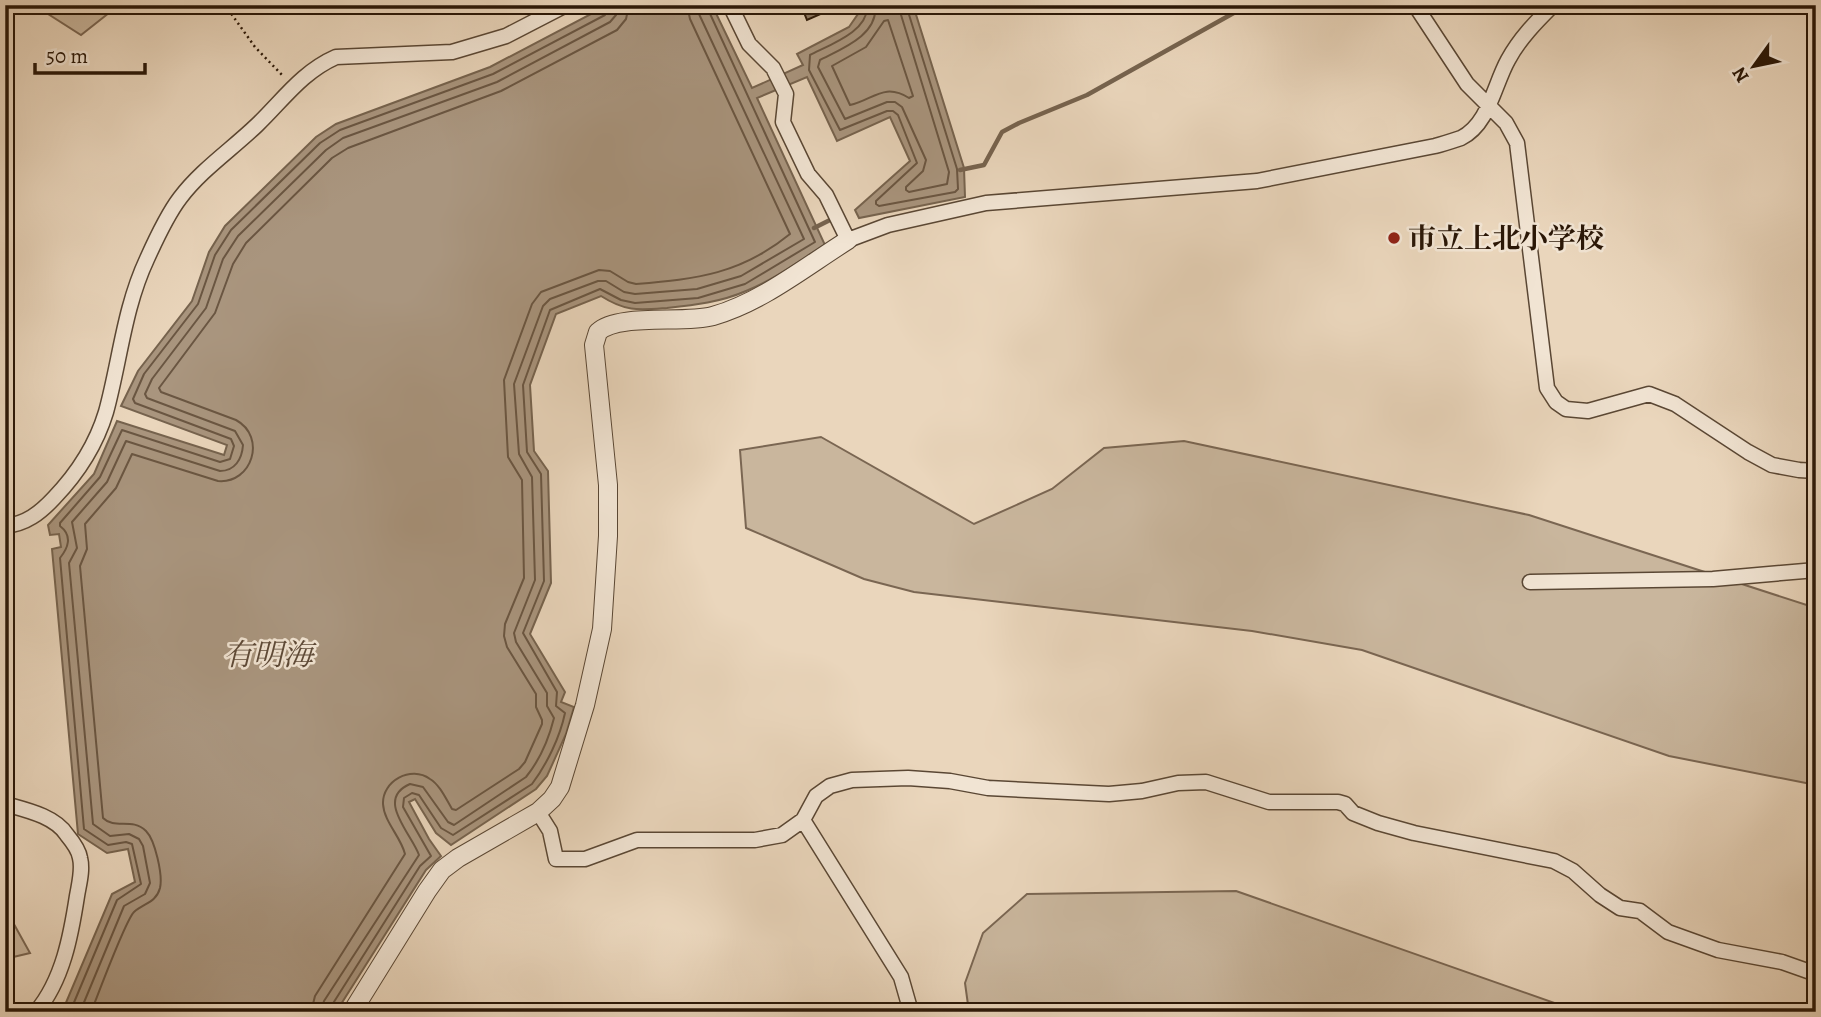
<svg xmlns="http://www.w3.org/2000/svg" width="1821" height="1017" font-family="Alegreya,'Noto Serif JP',serif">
<rect width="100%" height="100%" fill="#ead6bc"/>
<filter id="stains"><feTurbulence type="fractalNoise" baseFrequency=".00286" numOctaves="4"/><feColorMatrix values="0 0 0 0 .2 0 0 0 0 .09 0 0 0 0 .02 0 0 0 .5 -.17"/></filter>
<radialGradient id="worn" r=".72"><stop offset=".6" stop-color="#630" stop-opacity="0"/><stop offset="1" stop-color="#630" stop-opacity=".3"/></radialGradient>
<path fill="#c9b69d" stroke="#7a6652" stroke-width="2" d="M34,5H119L81,35Z
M821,437L974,524L1052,489L1104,448L1184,441L1529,515L1816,608V785L1669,756L1362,650L1252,631L914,592L864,579L746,528L740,450Z
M1236,891L1580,1012H969L965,983L983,933L1027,894Z
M5,908L30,953L5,959Z"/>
<path fill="#a9957e" stroke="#76634e" stroke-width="2" d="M608,5H712L752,88L803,65L797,54L849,27L860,11L858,5H913L964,168L965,197L859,218L855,210L910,161L890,117L837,141L807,77L757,98L825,245C800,260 774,280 746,291C721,302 695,305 667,308C639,310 626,312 601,296L556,314L530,385L534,451L548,471L551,583L530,634L565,692L561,702L574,707L566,734L547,776L536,789L451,845L436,833L415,799L409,802L429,839L441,856L426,870L336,1012H62L112,894L135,882L128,849L107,853L78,834L52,549L61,547L59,534L50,535L48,525L94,474L117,421L224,455L227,445L121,406L138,371L192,301L209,252L225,226L316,137L336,124L490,67Z"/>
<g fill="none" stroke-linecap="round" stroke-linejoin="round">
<path stroke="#6a5642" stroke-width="2" d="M866,5C872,30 827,46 810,55L809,70L840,130L887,111H893L898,115L917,163L876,201V204L879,206L955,192L958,189L957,169L906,5
M875,5C879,35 841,49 820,60L818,67L845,119L887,102H895L902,107L926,160L923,171L906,187V190L909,192L947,184L949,172L898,5
M888,20L913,96L909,98C884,82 873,100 850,105L832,66L866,47L884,21Z
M70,1012L117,900L141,884L132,844L126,842L108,845L84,829L60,558C68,548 73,536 60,526V523L100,477L122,430L220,462L230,459L234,446L231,439L135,403L133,399L144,374L198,304L215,255L231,230L320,143L340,130L493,74L605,15L609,5
M80,1012L124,906L145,894L150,883L143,846L139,839L129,834L110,836L93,824L69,563L77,548L72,522L107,482L126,441L220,471C235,471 242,459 243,445L235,431L147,398L145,394L152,379L206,308L223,259L238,236L326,150L343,138L497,82L610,22L616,15L618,5
M91,1012C98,995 125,921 134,912C144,903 156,903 160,888C163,875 155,840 146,831C132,817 115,830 103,818L80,566L87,549L85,524L116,488L132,454L218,481C252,484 267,437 236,420L161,392L159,388L215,313L233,264L246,243L332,158L348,148L501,91L617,30L626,19L629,5
M311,1012L315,996L405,854C401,837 384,822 383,804C382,781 411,765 430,779C440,785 446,799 452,809L456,810L519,769L525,762L542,724V720L536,707V694L507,647L504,636L505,624L524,578L522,480L508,457L504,380L532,304L541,292L599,270L610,271L628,282L636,284C697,279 741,274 790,234L690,19L687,5
M321,1012L324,1001L419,855C411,833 375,799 410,784L423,787L448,822L454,825L526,777C539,761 549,738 554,718L547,706V693L516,642L514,633L535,580L532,477L519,454L514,384L543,306L550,299L598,281H606L624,292L635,294L697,289L741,276L804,239L699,14L698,5
M330,1012L332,1005L420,866L431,856L403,807L404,798L412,793L419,795L441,828L453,835L532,784C547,764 560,737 565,713L556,706L557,692L523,633L544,581L541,474L527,452L523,385L550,310L600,289L621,300L635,303L698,298L745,284L815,242L706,5"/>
<path stroke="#76634e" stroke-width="4.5" d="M960,170L984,165L1002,132L1019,123L1087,95L1248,5
M814,228L832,219"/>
</g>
<path fill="#8e7a65" stroke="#2a1707" stroke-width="2" d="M801,5H841L807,20Z"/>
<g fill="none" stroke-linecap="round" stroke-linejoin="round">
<defs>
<path id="minor" d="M730,5L749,44L773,68L786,94L783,122L808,174L826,195L848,240L888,225L986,203L1257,181L1435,146C1443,144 1452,141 1461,138C1489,124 1494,85 1508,60C1520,38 1536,22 1553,5
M1415,5L1467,84L1506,123L1517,143L1547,388L1556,402L1566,409L1588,411L1649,394L1675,404L1748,452L1772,465L1799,470L1816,471
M5,526C26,524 40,513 54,498C77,474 96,445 106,412C120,361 124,308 147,259C156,239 167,215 180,198C201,170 231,150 257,125C283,100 302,72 336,57L452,52L506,36L566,5
M1530,582L1713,579L1816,570
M5,804C26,810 55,816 67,835C72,841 79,851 80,858C83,870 79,884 77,896C71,935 63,980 36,1012
M538,812L550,831L556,859H585L637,840H755L782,835L803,820L816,796L830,786L852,780L908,778L950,781L988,788L1109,794L1142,791L1178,783L1206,782L1269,802H1338L1345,804L1353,813L1378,823L1414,833L1554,861L1573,871L1600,895L1620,908L1640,911L1668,932L1718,950L1782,962L1816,974
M803,820L901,977L911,1012"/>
<path id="tertiary" d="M352,1012L427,891L442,870L458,858L538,812L552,799L560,787L585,705L602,629L608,536V485L594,345L598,332C618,313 684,324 713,316C762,302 805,267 848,240"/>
</defs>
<use href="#minor" stroke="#5a4734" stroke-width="17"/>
<use href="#tertiary" stroke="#5a4734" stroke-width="20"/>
<path stroke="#2a1707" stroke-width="2.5" stroke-dasharray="2 3.5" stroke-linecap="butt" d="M225,5L255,47L283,76"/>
<use href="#minor" stroke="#f1e4d3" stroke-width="14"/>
<use href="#tertiary" stroke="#f1e4d3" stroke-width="18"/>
</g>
<circle fill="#8f2418" stroke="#f1e4d3" stroke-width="2.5" cx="1394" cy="238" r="7"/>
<g text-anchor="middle" stroke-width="5" stroke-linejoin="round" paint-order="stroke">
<g font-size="28" font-weight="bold" fill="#2a1707" stroke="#f1e4d3" text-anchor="start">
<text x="1408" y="248">市立上北小学校</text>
</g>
<g font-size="30" font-style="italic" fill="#5d4937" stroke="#f1e4d3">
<text x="268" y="665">有明海</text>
</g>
</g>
<rect width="1821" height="1017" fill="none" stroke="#ead6bc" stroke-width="28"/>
<rect x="7" y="7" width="1807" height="1003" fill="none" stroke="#2a1707" stroke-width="3.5"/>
<rect x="14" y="14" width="1793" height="989" fill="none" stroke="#2a1707" stroke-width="2"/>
<g transform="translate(1754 66) rotate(237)" stroke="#f1e4d3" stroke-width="5" paint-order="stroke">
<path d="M0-5L12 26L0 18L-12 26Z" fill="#2a1707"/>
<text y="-10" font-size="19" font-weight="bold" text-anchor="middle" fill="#2a1707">N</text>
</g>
<path d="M35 63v10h110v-10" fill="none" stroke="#2a1707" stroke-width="3.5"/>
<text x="46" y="63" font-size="21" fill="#2a1707" stroke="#f1e4d3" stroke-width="5" paint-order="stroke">50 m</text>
<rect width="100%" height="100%" filter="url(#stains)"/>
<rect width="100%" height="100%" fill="url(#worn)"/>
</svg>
